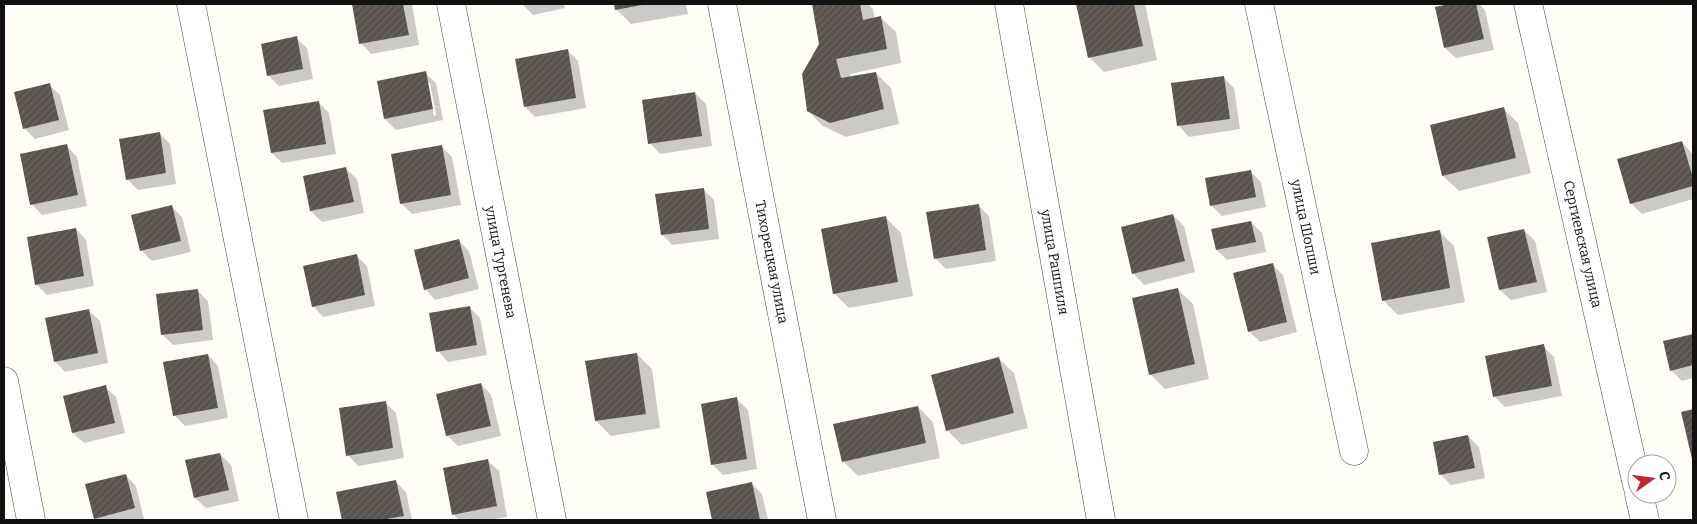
<svg xmlns="http://www.w3.org/2000/svg" width="1697" height="524" font-family="Bitter,serif">
<defs>
<pattern id="building-hatch" width="6" height="6" patternUnits="userSpaceOnUse" patternTransform="scale(1.25)"><rect width="6" height="6" fill="#5a524d"/><path d="M-1 1l2-2M0 6l6-6M5 7l2-2" fill="none" stroke="#6d6662"/></pattern>
</defs>
<rect width="100%" height="100%" fill="#fffdf5"/>
<path fill="#0003" fill-rule="evenodd" d="M354,4H412L419,45L371,54L361,43Z
M522,4H564L565,8L533,15Z
M615,4H686L688,14L631,24L616,9Z
M813,4H868L873,9L875,19L880,17L896,32L901,63L850,74L851,78L876,73L891,88L899,124L846,137L823,126L808,111L821,44Z
M1077,4H1145L1157,60L1104,72L1089,57Z
M1455,4H1479L1485,10L1494,50L1456,58L1445,48L1436,8Z
M296,38L307,48L313,79L279,86L268,75Z
M567,50L578,61L586,108L535,117L525,107Z
M425,73L436,83L443,120L396,130L385,119L378,82ZM427,83H430L436,115L434,116Z
M1223,77L1234,88L1240,129L1189,137L1179,126L1172,84Z
M49,85L60,95L69,130L35,139L24,128Z
M695,93L706,104L712,146L660,154L650,143Z
M318,102L329,113L336,154L282,163L272,153Z
M1503,108L1518,123L1531,173L1459,191L1443,176L1431,126Z
M159,133L170,144L176,184L138,190L127,179Z
M1682,142L1693,155V199L1642,214L1631,203Z
M67,146L77,157L87,206L42,215L32,204Z
M442,147L452,157L461,205L412,214L401,203Z
M346,169L357,179L364,213L322,222L311,211L304,177Z
M1250,171L1261,182L1266,207L1222,216L1211,205Z
M703,189L714,200L719,239L672,245L662,234Z
M978,205L989,216L996,261L946,269L935,258Z
M171,206L182,217L191,252L152,261L142,251L133,216Z
M1173,215L1184,226L1195,272L1144,285L1134,274L1122,228Z
M886,218L901,233L913,296L849,308L834,293Z
M1251,222L1262,233L1266,252L1227,260L1217,250Z
M76,229L86,240L94,286L47,295L36,284Z
M1524,230L1535,241L1547,292L1511,300L1500,290Z
M1439,231L1454,246L1465,302L1398,315L1383,300Z
M458,240L469,251L479,289L435,300L425,289Z
M357,256L367,266L375,306L323,317L313,306Z
M1272,264L1283,275L1297,332L1260,342L1249,331Z
M1177,289L1193,304L1209,379L1165,389L1150,374Z
M197,290L208,301L213,340L173,345L162,334Z
M469,307L480,318L487,355L448,362L438,351Z
M89,311L100,321L108,363L65,372L55,361Z
M1693,335V378L1682,381L1671,370L1664,342Z
M1543,346L1554,357L1562,396L1505,407L1494,396Z
M637,354L652,369L660,428L611,436L596,421Z
M208,355L218,366L228,418L185,426L174,415Z
M998,358L1014,373L1028,428L962,445L947,430Z
M481,384L491,395L501,436L458,446L447,435Z
M105,387L116,397L125,433L84,443L73,433Z
M737,399L748,410L757,469L723,475L712,464Z
M385,402L396,413L404,458L358,466L348,455Z
M918,407L933,422L940,458L858,476L843,461Z
M1468,436L1479,447L1485,478L1451,485L1440,474Z
M220,454L231,465L239,501L206,508L195,498Z
M488,461L499,471L507,517L489,520H459L453,514Z
M125,475L136,486L144,519L97,520L95,518Z
M395,481L406,492L412,520H343L337,493Z
M752,484L762,494L768,520H713L707,493Z"/>
<path fill="url(#building-hatch)" d="M352,4H403L409,35L359,44Z
M614,4H642V5L615,10Z
M812,4H860L863,20L881,16L887,49L836,59L841,78L876,72L884,109L830,123L807,111L802,74L819,44Z
M1076,4H1134L1143,46L1088,58Z
M1449,4H1476L1484,39L1444,48L1435,7Z
M297,36L303,69L267,76L261,44Z
M568,49L576,98L524,107L515,59Z
M426,71L433,109L384,119L377,81Z
M1224,76L1230,119L1177,126L1171,83Z
M50,83L59,120L23,129L14,92Z
M695,92L702,136L648,144L642,100Z
M319,101L326,144L271,153L263,110Z
M1504,107L1516,158L1442,176L1430,125Z
M160,132L166,173L126,180L119,139Z
M1682,141L1693,178V186L1630,204L1617,159Z
M67,144L78,195L30,205L20,154Z
M442,145L451,195L400,204L391,154Z
M346,167L354,202L310,211L303,176Z
M1251,170L1256,197L1210,206L1205,178Z
M704,188L709,229L661,235L655,194Z
M979,204L986,250L934,259L926,212Z
M172,205L181,241L140,251L131,215Z
M1173,214L1185,261L1132,274L1121,227Z
M886,216L898,282L833,294L821,229Z
M1251,221L1256,242L1216,250L1211,229Z
M76,228L84,276L35,285L27,237Z
M1524,229L1537,282L1499,290L1487,237Z
M1440,230L1450,288L1382,301L1371,243Z
M459,239L469,278L424,290L414,250Z
M357,254L365,295L312,307L303,266Z
M1273,263L1287,322L1248,332L1233,273Z
M1178,288L1195,364L1149,375L1132,298Z
M198,289L203,330L161,335L156,294Z
M470,306L477,345L436,352L429,313Z
M89,309L98,353L54,362L45,318Z
M1693,334V365L1670,371L1663,341Z
M1544,344L1552,386L1493,397L1485,356Z
M637,353L646,414L595,421L585,361Z
M208,354L218,408L173,416L163,362Z
M999,357L1014,413L946,431L931,375Z
M481,383L491,426L446,436L436,394Z
M106,385L115,423L72,433L63,396Z
M737,397L747,459L711,465L701,404Z
M386,401L393,448L346,456L339,408Z
M918,406L926,443L842,462L833,424Z
M1693,409V459H1692L1681,412Z
M1468,435L1475,468L1439,475L1433,442Z
M220,453L229,490L194,498L185,460Z
M488,459L497,506L452,515L443,468Z
M126,474L135,508L94,519L85,484Z
M396,480L404,516L381,520H342L336,492Z
M752,482L760,520H712L706,492Z"/>
<g fill="none" stroke-linecap="round" stroke-linejoin="round">
<defs>
<path id="minor" d="M191,4L294,520
M451,4L552,520
M722,4L822,520
M1009,4L1101,520
M1259,4L1354,451
M1528,4L1637,485
M4,381L31,520
M1639,494L1645,520"/>
</defs>
<use href="#minor" stroke="#444" stroke-width="29"/>
<use href="#minor" stroke="#fff" stroke-width="28"/>
</g>
<g text-anchor="middle" stroke-width="5" stroke-linejoin="round" paint-order="stroke">
<g font-size="14" fill="#111" stroke="#fff">
<text transform="translate(1306 227) rotate(78)" y="5">улица Шопши</text>
<text transform="translate(1583 244) rotate(77)" y="5">Сергиевская улица</text>
<text transform="translate(501 262) rotate(79)" y="5">улица Тургенева</text>
<text transform="translate(772 262) rotate(79)" y="5">Тихорецкая улица</text>
<text transform="translate(1055 262) rotate(80)" y="5">улица Рашпиля</text>
</g>
</g>
<rect width="1697" height="524" fill="none" stroke="#111111" stroke-width="10"/>
<g transform="translate(1652 479) rotate(76)"><circle r="24" fill="#ffffff" stroke="#a0a0a0"/>
<path d="M0-4L9 19L0 12L-9 19Z" fill="#c4262e"/>
<text y="-8" font-size="14" font-weight="bold" text-anchor="middle" fill="#111111">С</text>
</g>
</svg>
